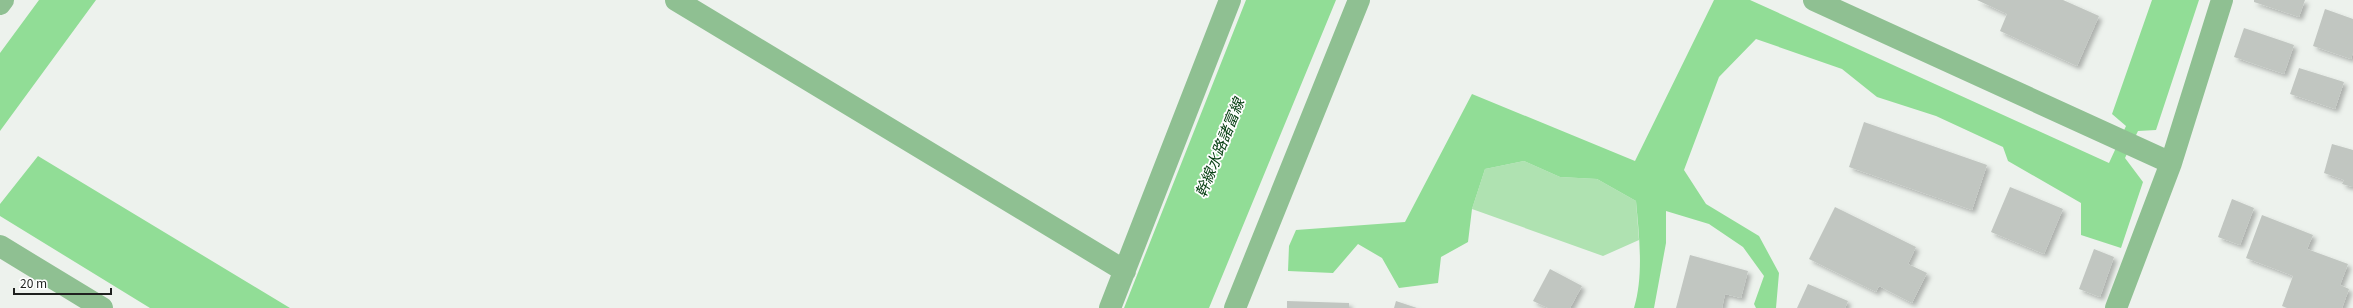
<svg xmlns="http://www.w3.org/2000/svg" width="2353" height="308" font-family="Georgia,'Noto Sans JP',serif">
<defs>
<filter id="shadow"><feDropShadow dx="3.5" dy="3.5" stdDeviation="2" flood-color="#0004"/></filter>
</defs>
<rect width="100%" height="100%" fill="#edf2ed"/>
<path fill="#afe2b1" d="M1524,161L1560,177L1597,179L1636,201L1639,240L1603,256L1472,209L1485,169Z"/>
<path fill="#91dd96" d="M39,0H96L0,131V53Z
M1246,0H1336L1209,308H1124Z
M1714,0H1750L2109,163L2126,126L2112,114L2152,0H2199L2156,130L2138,131L2125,158L2143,182L2121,248L2081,235V203L2008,161L2003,147L1936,116L1877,97L1842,69L1756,39L1719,77L1684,170L1706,204L1759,236L1779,273L1776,308H1756L1754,304L1764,276L1743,247L1709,224L1666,211V243L1654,308H1634C1644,275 1639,235 1636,201L1597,179L1560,177L1524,161L1485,169L1472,209L1468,242L1441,257L1438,283L1399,288L1382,258L1358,244L1333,273L1288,271L1289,246L1296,230L1405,222L1472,94L1635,161Z
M38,156L290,308H150L0,216V204Z"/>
<path fill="#c1c6c1" filter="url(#shadow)" d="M1977,0H2063L2099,16L2077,66L2000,31L2007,14Z
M2254,0H2305L2299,17L2254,2Z
M2325,9L2353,19V52L2351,59L2313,46Z
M2244,28L2294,45L2284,74L2234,57Z
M2299,68L2344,82L2335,109L2290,94Z
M1864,122L1987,165L1972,210L1849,167Z
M2332,144L2353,150V187L2342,184L2344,180L2324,173Z
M2010,187L2063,209L2044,254L1991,232Z
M2232,199L2254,208L2240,245L2218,237Z
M1835,207L1916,247L1908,264L1927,273L1912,303L1879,286L1876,292L1809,259Z
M2262,215L2313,235L2307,249L2348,264L2340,285L2349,289L2342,308H2287L2282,306L2293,276L2246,258Z
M2094,249L2114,257L2100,297L2079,289Z
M1690,255L1748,271L1741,298L1725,294L1722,308H1676Z
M1550,269L1582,286L1570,308H1548L1533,301Z
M1808,284L1848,301L1845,308H1797Z
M1287,301L1349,303V308H1287Z
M1396,301L1417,308H1394Z"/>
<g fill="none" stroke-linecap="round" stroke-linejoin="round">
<path stroke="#8fc092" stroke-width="22" d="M676,0L1125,271
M1814,0L2171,163
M0,4L3,0
M0,246L102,308
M1110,308L1230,0
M1235,308L1359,0
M2116,308L2171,163L2222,0"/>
</g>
<g text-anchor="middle" stroke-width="3.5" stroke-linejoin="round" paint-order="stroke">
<g font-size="15" font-style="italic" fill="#084013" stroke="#fff">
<text transform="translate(1220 148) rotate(-68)" y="5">幹線水路諸富線</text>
</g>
</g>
<path d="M14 288v6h97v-6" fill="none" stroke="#1f211f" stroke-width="2"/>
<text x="20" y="288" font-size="12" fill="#1f211f" stroke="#ffffff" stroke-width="3" paint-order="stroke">20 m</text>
</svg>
